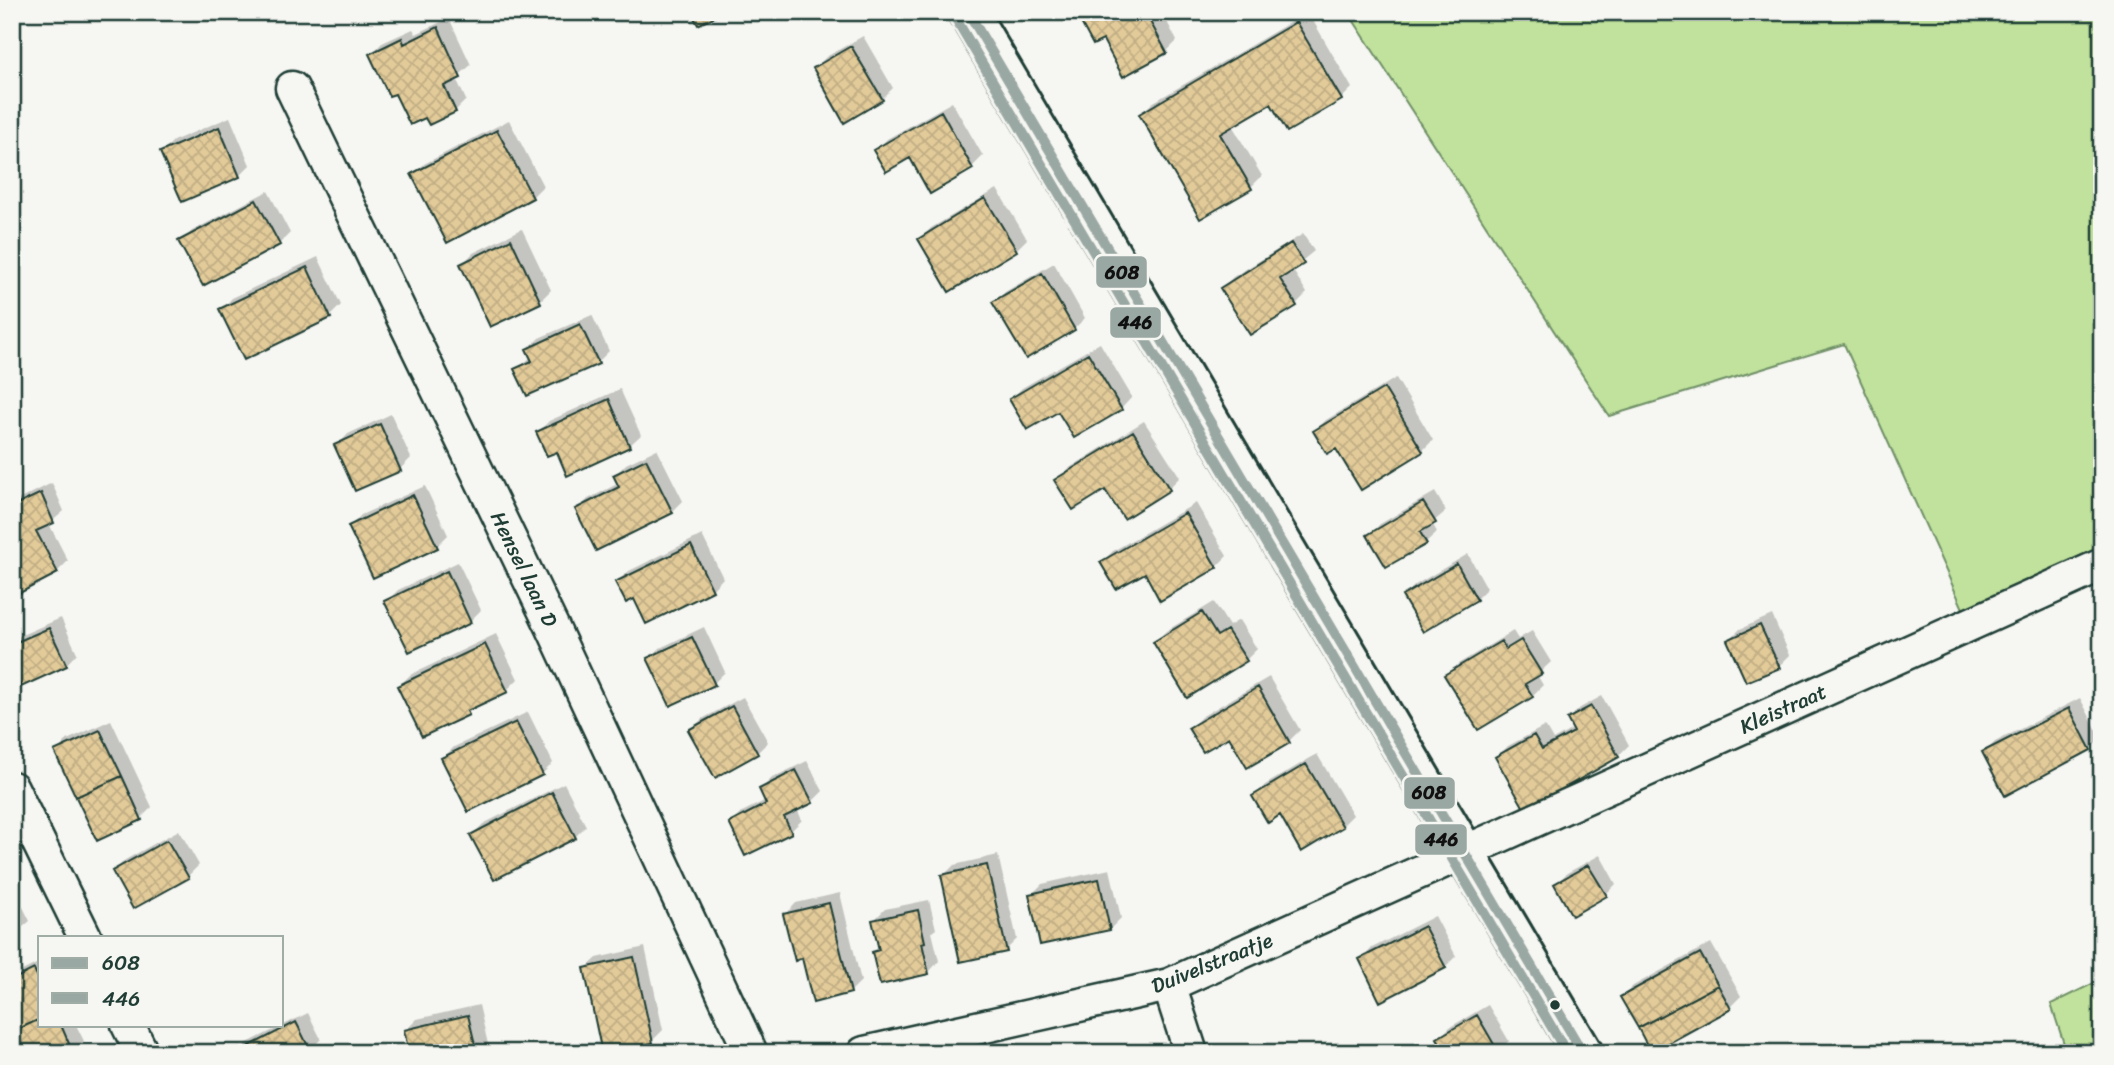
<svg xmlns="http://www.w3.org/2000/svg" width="2114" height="1065" font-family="Sriracha,sans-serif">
<defs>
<pattern id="building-cross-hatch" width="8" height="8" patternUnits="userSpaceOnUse" patternTransform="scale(1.75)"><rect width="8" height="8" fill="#e2ca99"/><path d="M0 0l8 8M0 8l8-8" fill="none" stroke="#c1ae84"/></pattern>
</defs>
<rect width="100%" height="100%" fill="#f6f6f2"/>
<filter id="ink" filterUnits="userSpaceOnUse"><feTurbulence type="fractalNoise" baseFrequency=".0143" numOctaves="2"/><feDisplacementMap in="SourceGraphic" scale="14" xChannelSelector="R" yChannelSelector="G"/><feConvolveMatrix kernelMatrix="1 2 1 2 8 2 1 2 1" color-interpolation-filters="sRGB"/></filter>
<g filter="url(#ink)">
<path fill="#c0e29c" stroke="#709068" stroke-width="2" d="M1348,12H2102V552L1964,611L1844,344L1609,416Z
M2102,979V1053H2067L2051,1004Z"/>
<path fill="#0003" d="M1088,12H1162L1177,41L1166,52L1104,38L1081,19Z
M1308,12L1352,88L1341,99L1271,102L1232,125L1262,176L1251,187L1201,216L1141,114L1152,103Z
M449,18L471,65L456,78L466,100L455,111L426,116L396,92L371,54L382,43L413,29L416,34Z
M863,36L893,88L882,99L815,68L826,57Z
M952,102L983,156L972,167L931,191L911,156L876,150L887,139Z
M230,117L250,165L239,176L162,152L173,141Z
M509,120L543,186L532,197L448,240L413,175L424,164Z
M997,189L1027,239L1016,250L920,239L931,228Z
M268,191L290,233L279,244L181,242L192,231Z
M522,229L551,290L540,301L491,325L462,264L473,253Z
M1303,234L1314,251L1292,269L1307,293L1296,304L1251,333L1222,288L1233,277Z
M318,257L341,305L330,316L221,310L232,298Z
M1054,263L1085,318L1074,329L1026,356L994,303L1005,292Z
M592,315L609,351L598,362L516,370L531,357L528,349L539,338Z
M1100,343L1132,397L1121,409L1075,436L1059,409L1011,399L1022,388Z
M1396,378L1433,440L1422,451L1337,447L1315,431L1326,420Z
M620,389L641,435L629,446L568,473L557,449L538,432L549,421Z
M391,414L411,458L400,469L337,446L348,434Z
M1144,421L1180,477L1169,488L1106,487L1057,480L1068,469Z
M657,449L683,501L672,512L577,510L588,499L619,483L615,475L626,464Z
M52,483L64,511L49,524L68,561L57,572L12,595V503Z
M425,486L448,535L437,546L350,526L361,515Z
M1435,492L1446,511L1432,523L1437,532L1425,543L1369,535L1380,524Z
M1196,503L1227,556L1216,567L1145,570L1102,562L1113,551Z
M702,535L723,578L712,590L634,597L617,582L629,571Z
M1468,554L1487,588L1476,599L1423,629L1404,596L1415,585Z
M458,562L481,610L470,621L387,601L398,590Z
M1214,602L1229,626L1239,620L1257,649L1246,660L1155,642L1166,631Z
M1772,615L1790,655L1779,666L1729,640L1740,629Z
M61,618L77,653L66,665L12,663V642L17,637Z
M704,627L725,672L714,683L671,704L649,659L660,648Z
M1513,631L1518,639L1532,631L1551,662L1537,675L1543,685L1532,696L1447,675L1458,664Z
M496,634L518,679L507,690L476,705L468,713L399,686L410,675Z
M1269,677L1300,730L1289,741L1248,765L1230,735L1190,728L1201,717Z
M1602,696L1629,745L1618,756L1497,757L1508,746L1545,726L1553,740L1574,728L1569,719L1580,708Z
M743,697L768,742L757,753L691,730L702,719Z
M2080,698L2101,738L2090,749L1984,753L1995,742Z
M528,712L553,763L542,774L443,758L454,747Z
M111,720L152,807L141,818L98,839L56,752L67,740Z
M1317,754L1353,815L1342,826L1281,813L1254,796L1265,785Z
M807,761L823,791L812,802L797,809L802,820L791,831L731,823L742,812L766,800L761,789L772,778Z
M564,783L586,826L575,837L472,835L483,824Z
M179,830L199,865L188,876L114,871L125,860Z
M998,855L1017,939L1006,950L943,876L954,865Z
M1600,855L1616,884L1605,895L1556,884L1567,873Z
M1110,869L1121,918L1110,929L1031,895L1042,884Z
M16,893L30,921L12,936V895Z
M840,893L861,981L850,992L804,956L785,915L796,903Z
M929,900L936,929L932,932L939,961L928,973L874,952L880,946L874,920L885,909Z
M1435,916L1456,956L1445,967L1361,960L1372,948Z
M1711,943L1741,996L1730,1007L1652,1051L1622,997L1633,986Z
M645,947L663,1030L652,1041L585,969L597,958Z
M40,962V1025H76L84,1041L72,1053H12V976Z
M479,1005L490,1053H411L406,1030L417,1019Z
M1488,1005L1509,1041L1497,1053L1439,1038L1450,1027Z
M308,1013L321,1039L310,1050L305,1053H232L237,1048Z
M1792,1042L1798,1053H1774Z"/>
<path fill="url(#building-cross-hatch)" stroke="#1f3d34" stroke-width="2" d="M691,12H724L698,25Z
M1091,12H1145L1167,53L1123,77L1103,40L1093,45L1079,19Z
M1296,22L1342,100L1287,132L1271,104L1220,134L1252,189L1200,219L1139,114Z
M438,27L461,78L444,86L456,112L429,125L425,118L410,125L395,94L389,96L369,54L402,38L404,44Z
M851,46L883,100L844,123L813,68Z
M941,111L973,169L930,194L910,158L886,172L873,150Z
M219,127L240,177L182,202L160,152Z
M497,130L533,198L447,243L411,174Z
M985,198L1017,251L949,292L918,239Z
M256,200L280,245L203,286L178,241Z
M511,239L541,303L490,327L460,264Z
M1291,243L1304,264L1280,279L1297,306L1250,335L1220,288Z
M307,267L331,318L244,360L219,309Z
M1042,273L1075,330L1026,359L992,302Z
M580,324L599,364L527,396L514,369L532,361L526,349Z
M1088,353L1122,410L1074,438L1058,412L1027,430L1009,399Z
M1384,388L1423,452L1361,490L1336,449L1327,454L1313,431Z
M609,399L630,447L567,476L557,452L547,456L536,432Z
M380,424L401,471L355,491L334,445Z
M1133,431L1170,490L1124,519L1105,490L1073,510L1054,480Z
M646,459L673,513L596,551L575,509L619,487L613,475Z
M41,493L54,523L36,531L58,573L12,597V507Z
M413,495L438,548L373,578L348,526Z
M1423,502L1436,523L1420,532L1427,544L1386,567L1367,535Z
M1185,513L1217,568L1160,601L1145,573L1116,589L1100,562Z
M691,545L713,591L646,624L634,599L626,603L615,582Z
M1457,564L1477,600L1423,632L1402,596Z
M447,571L471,623L409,652L384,601Z
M1202,612L1217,636L1227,630L1247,661L1187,698L1153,642Z
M1760,625L1780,668L1746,682L1727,640Z
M49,628L67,666L21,687L12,668V644Z
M692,637L715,685L670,706L647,658Z
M1521,640L1542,674L1525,684L1533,697L1478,730L1444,675L1501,641L1506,649Z
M485,644L508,692L467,711L469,715L422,737L397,686Z
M1258,687L1290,743L1247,768L1229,737L1203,752L1188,728Z
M732,706L758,754L715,778L688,730Z
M1591,706L1619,757L1525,810L1495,757L1534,735L1542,749L1574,732L1567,719Z
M2069,708L2091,750L2005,796L1982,752Z
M516,722L543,775L468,812L441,758Z
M100,730L122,776L76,797L54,751Z
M1306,764L1343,827L1301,852L1280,815L1268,823L1252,796Z
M796,770L813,803L784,817L792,833L745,856L729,823L766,804L759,789Z
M122,776L142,820L97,841L76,797Z
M552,792L576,838L494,880L470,835Z
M167,840L189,878L133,909L112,871Z
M987,865L1007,952L960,962L941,875Z
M1588,865L1607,896L1572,916L1554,884Z
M1099,879L1110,930L1040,945L1029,894Z
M829,903L851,993L813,1003L802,958L795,961L783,914Z
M918,910L925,942L922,943L929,974L880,985L872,952L879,950L872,920Z
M1424,926L1446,968L1380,1002L1359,959Z
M1700,953L1718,985L1638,1028L1620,997Z
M634,957L653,1043L602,1053L584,968Z
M34,969L40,982V1019L12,1032V980Z
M1718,985L1731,1009L1651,1053L1638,1028Z
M468,1015L477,1053H409L404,1030Z
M1477,1015L1499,1053H1446L1437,1038Z
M40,1019V1025H61L73,1053H12V1032Z
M296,1022L311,1052L236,1053Z"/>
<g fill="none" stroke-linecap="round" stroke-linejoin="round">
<defs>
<path id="minor" d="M292,88L552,626L751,1053
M12,788L85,937
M1169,985L1191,1053
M128,1025L142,1053
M864,1053L1169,985L2102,565"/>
<path id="secondary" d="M968,12L1583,1053"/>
</defs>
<use href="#minor" stroke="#1f3d34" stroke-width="37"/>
<use href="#secondary" stroke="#1f3d34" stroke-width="44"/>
<use href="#minor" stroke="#f6f6f2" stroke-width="32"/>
<use href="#secondary" stroke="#f6f6f2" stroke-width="38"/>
<defs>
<path id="bus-1" d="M968,12L1583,1053"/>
<path id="bus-2" d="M956,19L1567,1053"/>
</defs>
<use href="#bus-1" stroke="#f6f6f2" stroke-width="16"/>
<use href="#bus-2" stroke="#f6f6f2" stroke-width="16"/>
<use href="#bus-1" stroke="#9aa8a4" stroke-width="10"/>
<use href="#bus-2" stroke="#9aa8a4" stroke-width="10"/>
</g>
</g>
<circle fill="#1f3d34" stroke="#f6f6f2" stroke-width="2.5" cx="1555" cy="1005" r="6"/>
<g text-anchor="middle" stroke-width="5" stroke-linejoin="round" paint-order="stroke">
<g font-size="21" fill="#1f3d34" stroke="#f6f6f2">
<text transform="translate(524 569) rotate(64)" y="7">Hensel laan D</text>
<text transform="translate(1783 709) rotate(-24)" y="7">Kleistraat</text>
<text transform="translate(1212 963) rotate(-22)" y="7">Duivelstraatje</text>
</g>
</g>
<g stroke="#f6f6f2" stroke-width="2.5">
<rect x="1095" y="255" width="53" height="34" rx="7" fill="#9aa8a4"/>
<rect x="1109" y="306" width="53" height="33" rx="7" fill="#9aa8a4"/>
<rect x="1403" y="776" width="53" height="34" rx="7" fill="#9aa8a4"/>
<rect x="1414" y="823" width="54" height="33" rx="7" fill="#9aa8a4"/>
</g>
<g font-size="19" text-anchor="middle" font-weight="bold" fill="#111">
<text x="1122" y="279">608</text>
<text x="1135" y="329">446</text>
<text x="1429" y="799">608</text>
<text x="1441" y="846">446</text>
</g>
<rect width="2114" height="1065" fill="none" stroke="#f6f6f2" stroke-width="42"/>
<rect x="21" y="21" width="2072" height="1023" fill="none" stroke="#1f3d34" stroke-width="2.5" filter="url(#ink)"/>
<rect x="38" y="936" width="245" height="91" fill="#f6f6f2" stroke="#a0aca6" stroke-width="2"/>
<rect x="52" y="958" width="35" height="10" fill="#9aa8a4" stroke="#a0aca6" stroke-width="2"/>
<text x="102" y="970" font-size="21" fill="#1f3d34">608</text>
<rect x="52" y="993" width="35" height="10" fill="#9aa8a4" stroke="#a0aca6" stroke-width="2"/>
<text x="102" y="1006" font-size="21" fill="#1f3d34">446</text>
</svg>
